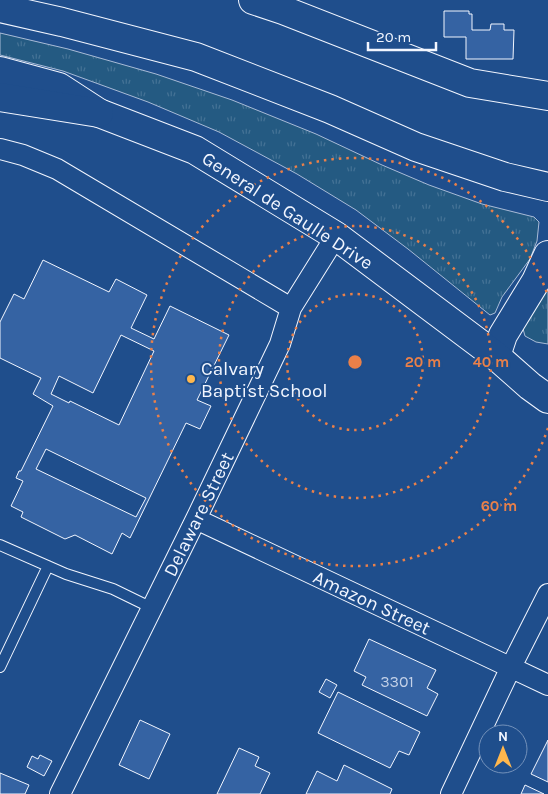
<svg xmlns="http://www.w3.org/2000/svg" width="548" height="794" font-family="Karla,sans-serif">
<defs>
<pattern id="grass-tufts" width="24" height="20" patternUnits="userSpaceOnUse" patternTransform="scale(1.25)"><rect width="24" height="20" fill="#245a82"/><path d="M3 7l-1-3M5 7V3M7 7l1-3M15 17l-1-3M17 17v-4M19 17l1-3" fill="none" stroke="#447295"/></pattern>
</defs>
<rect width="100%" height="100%" fill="#1f4e8c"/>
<path fill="url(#grass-tufts)" stroke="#a8bbd7" d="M0,33L68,49L156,74L232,100L316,134L382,165L429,185L482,204L534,217L539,222L537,241L530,259L502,297L495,313L490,315L408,249L356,210L297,174L219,132L148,102L63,71L0,55Z
M548,283V344L536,342L525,336L522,325Z"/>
<path fill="#3563a3" stroke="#f2f6ff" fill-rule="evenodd" d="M444,11H469V14H472V30H490L491,24H504V30H514L513,59H466V37H444Z
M43,260L109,292L116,279L147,295L131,328L154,339L170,306L229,335L197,400L211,406L200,429L186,423L130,538L122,533L112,554L75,535L65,539L21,517L23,512L11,506L23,481L16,478L19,471H21L53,406L33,394L41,378L0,358V322L14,294L24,299ZM121,335L154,351L119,425L70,401L69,403L51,394L59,376L93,393ZM46,449L146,498L136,517L36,469Z
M369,639L436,670L427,688L438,694L427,716L362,685L366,677L354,671Z
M326,679L337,685L330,698L319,692Z
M338,692L420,732L409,755L399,751L390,768L318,733Z
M140,720L170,734L149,779L119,765Z
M548,740V782L531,774Z
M239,748L259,757L255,766L270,773L260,794H217Z
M40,755L52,761L44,776L27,767L32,756L38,759Z
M344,765L392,789L390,794H306L317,771L337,781Z
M0,773L29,785L25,794H0Z
M525,785L544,794H521Z"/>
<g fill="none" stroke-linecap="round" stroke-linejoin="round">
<defs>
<path id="lane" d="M0,545L66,574L113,589L152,608
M0,667L48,566"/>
<path id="street" d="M0,149L23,155L57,169L291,308
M196,519L548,685
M60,794L196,519L280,344L291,308L336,236
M451,794L511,667L548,594"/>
<path id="secondary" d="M253,0L283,10L470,83L548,96
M496,356L503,335L536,281L548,255"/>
<path id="primary" d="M0,8L62,22L196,57L330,109L416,147L505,177L548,187
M0,71L59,87L99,113L195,150L336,236L496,356L530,386L548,399"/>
<path id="highway" d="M0,97L99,113"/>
</defs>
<use href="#lane" stroke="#f2f6ff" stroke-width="12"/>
<use href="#street" stroke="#f2f6ff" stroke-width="22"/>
<use href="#secondary" stroke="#f2f6ff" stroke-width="30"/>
<use href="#primary" stroke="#f2f6ff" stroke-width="30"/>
<use href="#highway" stroke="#f2f6ff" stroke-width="30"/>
<use href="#lane" stroke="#1f4e8c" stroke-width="10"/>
<use href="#street" stroke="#1f4e8c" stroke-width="20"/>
<use href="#secondary" stroke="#1f4e8c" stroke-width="28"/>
<use href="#primary" stroke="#1f4e8c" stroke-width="28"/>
<use href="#highway" stroke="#1f4e8c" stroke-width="28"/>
</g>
<g fill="none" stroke="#ea8049" stroke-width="2.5" stroke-dasharray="2.5 5">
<circle cx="355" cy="362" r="68"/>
<circle cx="355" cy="362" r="136"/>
<path d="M548 428A204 204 0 1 1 548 296"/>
</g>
<circle fill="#ffb74d" stroke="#1f4e8c" stroke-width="2" cx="191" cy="379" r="5"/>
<g text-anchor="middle" stroke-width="4" stroke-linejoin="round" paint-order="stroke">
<g font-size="16" fill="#c3d1e8">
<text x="397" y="687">3301</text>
</g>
<g font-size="19" fill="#f2f6ff" stroke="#1f4e8c">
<text transform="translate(288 210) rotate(33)" y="7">General de Gaulle Drive</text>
<text transform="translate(198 514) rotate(-64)" y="7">Delaware Street</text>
<text transform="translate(372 602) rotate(25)" y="7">Amazon Street</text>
</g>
<g font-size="19" fill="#f2f6ff" stroke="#1f4e8c" text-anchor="start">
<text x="201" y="375">Calvary<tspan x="201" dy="22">Baptist School</tspan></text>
</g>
</g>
<circle cx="355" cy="362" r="8" fill="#ea8049" stroke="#1f4e8c" stroke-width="2.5"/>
<g font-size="15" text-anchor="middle" font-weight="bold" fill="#ea8049" stroke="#1f4e8c" stroke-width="4" stroke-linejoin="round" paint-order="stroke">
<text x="423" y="367">20 m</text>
<text x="491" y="367">40 m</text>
<text x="499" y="511">60 m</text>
</g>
<g transform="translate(503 749)"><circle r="24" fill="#1f4e8c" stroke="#7391ba"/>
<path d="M0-4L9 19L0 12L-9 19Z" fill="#ffb74d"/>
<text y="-8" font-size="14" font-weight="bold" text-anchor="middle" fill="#f2f6ff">N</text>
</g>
<path d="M368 42v8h68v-8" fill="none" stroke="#f2f6ff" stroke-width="2.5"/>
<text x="376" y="42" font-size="15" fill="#f2f6ff" stroke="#1f4e8c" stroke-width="4" paint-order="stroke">20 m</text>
</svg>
